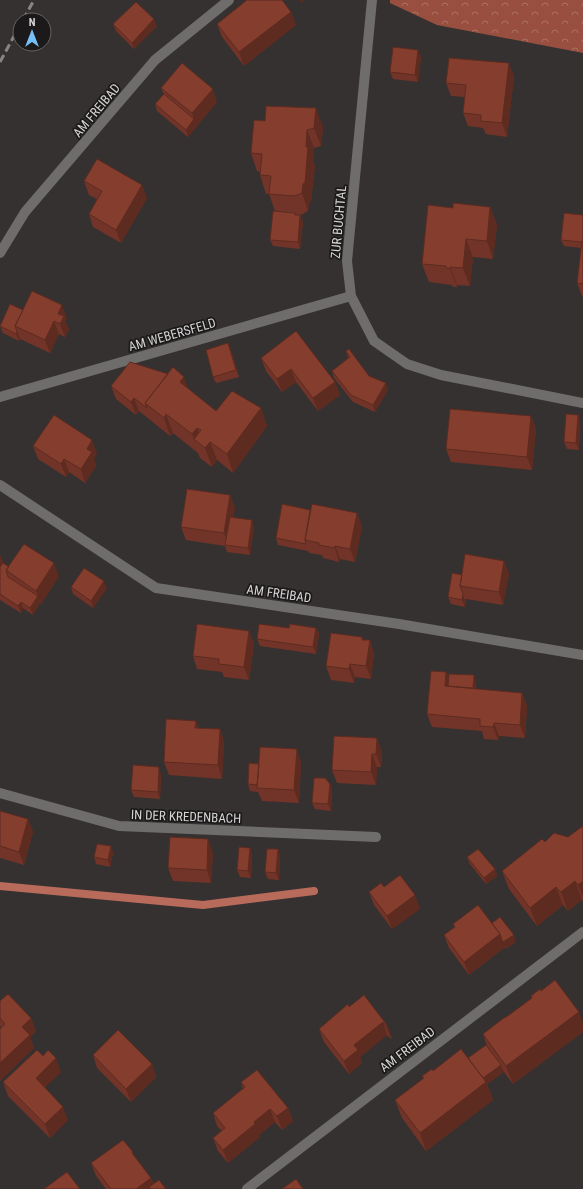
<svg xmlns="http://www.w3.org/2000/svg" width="583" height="1189" font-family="'Roboto Condensed',sans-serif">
<defs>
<pattern id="forest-crowns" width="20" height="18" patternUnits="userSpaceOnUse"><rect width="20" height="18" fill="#994f3f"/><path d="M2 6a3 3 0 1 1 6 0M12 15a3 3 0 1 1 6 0" fill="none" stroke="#ab7063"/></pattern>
</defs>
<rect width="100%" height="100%" fill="#353130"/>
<path fill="url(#forest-crowns)" d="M390,0H583V53L437,25L390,3Z"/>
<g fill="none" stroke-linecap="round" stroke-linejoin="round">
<path stroke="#b86b5a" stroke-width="8" d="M0,886L203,905L314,891"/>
<path stroke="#6f6d6c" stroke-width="10" d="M372,0L347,261L351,296L374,341L407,364L441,375L583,403
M0,253L25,212L155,60L229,0
M0,397L351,296
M0,485L156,588L399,624L583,655
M0,793L119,826L376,837
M247,1189L583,932"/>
<path stroke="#888584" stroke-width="3" stroke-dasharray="8 4" stroke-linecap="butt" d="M23,20L34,0
M0,62L20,25"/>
</g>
<path fill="#723428" d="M291,12L296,25L244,66L222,37L217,24Z
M113,24L157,26L134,49L116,31Z
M421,57L418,82L393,79L390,72Z
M514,76L507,137L486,134L483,128L468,126L463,113L465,97L451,96L446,83Z
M161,88L217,102L188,137L157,111L155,104L164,94Z
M254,120L323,127L321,146L314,148L313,161L315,166L311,201L309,203L308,211L301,215L296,214L300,215L303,222L300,249L273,246L270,240L275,211L269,194H266L260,175V172L257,171L251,153Z
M84,181L147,198L121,243L93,227L89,214L97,199L89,195Z
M490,207L497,225L493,259L473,257L470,286L457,285V287H453L452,285L429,282L422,264L453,208Z
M583,215V297L582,296L577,283L581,248L564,246L561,240Z
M23,310L67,318L65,321L69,329L65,337L59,334L50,353L20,339L19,341L3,333L0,326Z
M231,350L239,377L216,383L213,377Z
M346,351L369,376L388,390L375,412L353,402L334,378L332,371L348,358Z
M261,358L335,382L340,395L318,411L296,382L282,392L266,371Z
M111,386L189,389L216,411L261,408L267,426L233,473L217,460L212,467L200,458L198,453L173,433L170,436L139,411L136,415L116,399Z
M578,415L580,421L579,450L567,449L564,442Z
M531,416L536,429L532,470L451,462L446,449Z
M33,446L97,453L94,459L96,466L85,483L69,472L66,477L38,459Z
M230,495L235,508L233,517L254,527L250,555L227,552L225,546L186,540L181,527Z
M310,510L357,513L362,526L355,562L340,559L339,562L323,558L322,555L309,553L308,551L278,545L276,538Z
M0,556L3,563L9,567L59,576L41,604L40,603L33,615L23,608L21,613L0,600Z
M504,561L509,574L503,605L466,599L465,607L451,604L448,597L462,575Z
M71,587L107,588L93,608L73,594Z
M289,628H316L319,634L316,654L260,646L257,639Z
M249,631L254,644L249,680L224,677L222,672L197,669L193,656Z
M362,637L363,640H370L374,654L371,679L355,677L354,683L331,680L326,666Z
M446,672L449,679L476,682V689L522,693L527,706L525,738L499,736L498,740L484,739L482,731L432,727L427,714Z
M196,721L198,728L220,729L224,742L222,779L169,775L164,762Z
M334,736L382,751L381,767H377L376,785L337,783L332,770Z
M301,762L299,803L262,801L258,792L250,791L248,784L259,764Z
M161,774L160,799L134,797L131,790Z
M330,784L332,791L331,811L315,809L312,803Z
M0,811L28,819L33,832L24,865L0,858Z
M583,826V901L582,900L568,911L563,905L537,926L509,889L502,871L545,842L568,837Z
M111,846L113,853L110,867L96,864L94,857Z
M250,848L252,855L251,878L240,877L237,870Z
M278,849L280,856L279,880L268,879L265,872Z
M213,852L211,883L173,881L168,868Z
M467,857L495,869L497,876L486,884L470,864Z
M384,887L415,895L420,909L392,929L374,905L369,892Z
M492,923L516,942L506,949L504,947H505L469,975L449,948L444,935L454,927L453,924Z
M541,991L583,1023V1032L513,1084L504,1072L487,1084L493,1100L426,1151L402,1118L395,1100L423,1079L422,1076L468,1058L487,1046L483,1034L531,999V996Z
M0,1001L31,1018L36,1031L30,1037L34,1048L0,1081V1029L1,1027L0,1026Z
M349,1007L387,1025L392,1038L391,1039L387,1035L360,1057L362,1063L349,1074L324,1042L319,1029Z
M93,1055L152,1064L156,1077L131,1102L97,1068Z
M61,1072L45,1087L68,1120L50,1138L8,1096L3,1082Z
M241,1082L288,1108L293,1121L282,1130L275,1122L259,1135L260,1137L228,1163L218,1151L213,1138L222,1131L217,1126L213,1113L243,1089Z
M134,1156L151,1178L154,1184L166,1189H106L96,1176L91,1163Z"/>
<path fill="#5d2b20" d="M300,0H305L301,3Z
M291,12L296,25L244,66L239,52Z
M154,19L157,26L134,49L132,43Z
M418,50L421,57L418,82L415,75Z
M509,63L514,76L507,137L502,123Z
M213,89L217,102L188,137L186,130L194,119L192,113Z
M316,108L323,127L321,146L314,128Z
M307,130L314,148L313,161L315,166L311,201L309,203L308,211L302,193Z
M142,185L147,198L121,243L116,230Z
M490,207L497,225L493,259L487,241Z
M300,215L303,222L300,249L298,242Z
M466,239L473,257L470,286L463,268Z
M450,267L457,285V287L450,269Z
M62,305L67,318L65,321L69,329L65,337L60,324L58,314Z
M54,321L59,334L50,353L45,340Z
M17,332L20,339L19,341L16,334Z
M228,343L231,350L239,377L236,370Z
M291,369L296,382L282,392L277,379Z
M184,377L191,395L180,382Z
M335,382L340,395L318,411L313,398Z
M386,383L388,390L375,412L373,405Z
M134,398L139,411L136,415L131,402Z
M261,408L267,426L233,473L227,454Z
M166,414L173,433L170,436L164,418Z
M578,415L580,421L579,450L576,443Z
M531,416L536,429L532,470L527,457Z
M197,428L204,446L194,439L192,434Z
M92,440L97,453L94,459L96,466L85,483L81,469L87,449Z
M210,442L217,460L212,467L205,448Z
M64,459L69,472L66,477L61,464Z
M230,495L235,508L229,546L224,533Z
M357,513L362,526L355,562L350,549Z
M252,520L254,527L250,555L248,548Z
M335,546L340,559L339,562L335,548Z
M1,556L5,569L0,578V557Z
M504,561L509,574L503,605L499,592Z
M54,563L59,576L41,604L36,591Z
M104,581L107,588L93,608L91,601Z
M463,594L464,599H466L465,607L462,600Z
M38,596L40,603L33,615L30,608Z
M21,602L23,608L21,613L18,606Z
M316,628L319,634L316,654L313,647Z
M249,631L254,644L249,680L244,667Z
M370,640L374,654L371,679L366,666Z
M350,664L355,677L354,683L349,669Z
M446,672L451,685V692L445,686Z
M474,675L476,682L475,701L472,694Z
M522,693L527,706L525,738L520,725Z
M196,721L201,734L195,728Z
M494,723L499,736L498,740L493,727Z
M220,729L224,742L222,779L218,765Z
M377,738L382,751L381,767L376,754Z
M297,749L301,762L299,803L294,790Z
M372,754L377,767L376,785L371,772Z
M159,767L161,774L160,799L158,792Z
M330,784L332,791L331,811L328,804Z
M28,819L33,832L24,865L19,852Z
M208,839L213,852L211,883L207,870Z
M111,846L113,853L110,867L108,860Z
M250,848L252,855L251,878L248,871Z
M278,849L280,856L279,880L276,873Z
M495,869L497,876L486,884L484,878Z
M575,881L582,900L568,911L561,892Z
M583,881V898L578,885Z
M556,887L563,905L537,926L530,908Z
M415,895L420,909L392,929L387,916Z
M500,934L505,947L469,975L464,962Z
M514,935L516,942L506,949L503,942Z
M579,1012L583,1023V1032L513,1084L506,1066Z
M31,1018L36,1031L30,1037L34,1048L0,1081V1063L22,1027Z
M383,1022L387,1035L360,1057L362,1063L349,1074L344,1061L354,1045Z
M387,1025L392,1038L391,1039L386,1026Z
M56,1058L61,1072L41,1091L36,1078Z
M152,1064L156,1077L131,1102L126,1089Z
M501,1065L504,1072L487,1084L493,1100L426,1151L420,1133L480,1080Z
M63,1107L68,1120L50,1138L45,1124Z
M288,1108L293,1121L282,1130L277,1116Z
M270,1109L275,1122L259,1135L260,1137L228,1163L223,1150L254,1122Z
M151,1178L156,1189L149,1187L150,1189H136Z"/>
<path fill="#853d2e" stroke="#5d2b20" d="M247,0H282L291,12L239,52L217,24Z
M136,2L154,19L132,43L113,24Z
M393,47L418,50L415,75L390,72Z
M449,58L509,63L502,123L481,121V115L463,113L466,85L446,83Z
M182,63L213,89L192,113L161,88Z
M164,94L194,119L186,130L155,104Z
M266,106L316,108L314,128L307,130L306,147H308L305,183L303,184L302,193L294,196L269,194L271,176L260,175L262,154L251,153L254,120L265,121Z
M97,159L142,185L116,230L89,214L102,191L84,181Z
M453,203L490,207L487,241L466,239L463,268L450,267V269L446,268V266L422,264L428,205L453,208Z
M273,211L295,213V215H300L298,242L270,240Z
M564,213L583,215V241H582V242L561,240Z
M582,241H583V284L577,283Z
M32,291L62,305L58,314L64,316L60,324L54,321L45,340L15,326Z
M10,304L23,310L15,326L17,332L16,334L0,326Z
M296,331L335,382L313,398L291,369L277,379L261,358Z
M228,343L236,370L213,377L206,350Z
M349,349L369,376L386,383L373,405L351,395L332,371L350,357L346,351Z
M130,362L168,374L145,403L147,408L134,398L131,402L111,386Z
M173,367L184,377L180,382L216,411L232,391L261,408L227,454L210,442L205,448L194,439L201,430L197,428L192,434L166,414L164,418L145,403Z
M450,409L531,416L527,457L446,449Z
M566,414L578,415L576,443L564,442Z
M54,415L92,440L87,449L92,452L81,469L64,459L61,464L33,446Z
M187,489L230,495L224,533L181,527Z
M282,504L310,510L305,540L306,544L276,538Z
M312,504L357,513L350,549L335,546V548L319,545V543L305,540Z
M230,517L252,520L248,548L225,545Z
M24,544L54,563L36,591L6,570Z
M465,554L504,561L499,592L460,586Z
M3,563L9,567L6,570L8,577L38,596L30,608L21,602L18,606L0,594V567Z
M84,568L104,581L91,601L71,587Z
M452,573L462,575L460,586L463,594L462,600L448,597Z
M197,624L249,631L244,667L219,664V659L193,656Z
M259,624L289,628L290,624L316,628L313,647L257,639Z
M331,633L362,637V640H370L366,666L350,664L349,669L326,666Z
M431,671L446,672L445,686L522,693L520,725L494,723L493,727L480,726V719L427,714Z
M449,674L474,675L473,688L448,686Z
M166,719L196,721L195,728L220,729L218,765L164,762Z
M334,736L377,738L376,754H372L371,772L332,770Z
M260,747L297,749L294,790L257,788Z
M249,763L259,764L257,785L248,784Z
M133,765L159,767L158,792L131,790Z
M314,778H325L330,784L328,804L312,803Z
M0,811L28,819L19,852L0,846Z
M583,826V881L578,885L575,881L561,892L556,887L530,908L502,871L542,839L545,842L554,833L568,837Z
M170,837L208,839L207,870L168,868Z
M97,844L111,846L108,860L94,857Z
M239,847L250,848L248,871L237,870Z
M267,849H278L276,873L265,872Z
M478,849L495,869L484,878L467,857Z
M400,875L415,895L387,916L369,892L381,883L384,887Z
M478,905L500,934L464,962L444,935L455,927L453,924Z
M500,917L514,935L503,942L502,940L500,934L492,923Z
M555,980L579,1012L506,1066L483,1034L505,1017V1018L532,998L531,996L540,989L541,991Z
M8,994L31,1018L22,1027L30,1035L0,1063V1029L5,1024L0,1018V1001Z
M364,995L387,1025L386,1026L383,1022L354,1045L358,1050L344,1061L319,1029L348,1004L349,1007Z
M118,1030L152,1064L126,1089L93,1055Z
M486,1045L501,1065L483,1078L468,1058Z
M461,1049L486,1082L420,1133L395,1100L424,1078L422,1076L432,1069L433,1071Z
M37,1050L43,1056L48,1050L56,1058L36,1078L63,1107L45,1124L3,1082Z
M257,1070L288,1108L277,1116L270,1109L254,1122L255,1124L223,1150L213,1138L225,1128L213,1113L245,1087L241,1082Z
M123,1140L133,1152L132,1153L151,1178L136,1189H111L91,1163Z
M67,1172L80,1189H44Z
M296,1179L303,1189H282Z
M159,1180L166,1189H151L149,1187Z"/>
<g text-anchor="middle" stroke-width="3.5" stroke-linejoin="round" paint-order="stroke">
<g font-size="13" fill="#d7d4d4" stroke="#1b1919">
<text transform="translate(96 110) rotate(-50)" y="5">AM FREIBAD</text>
<text transform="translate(338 222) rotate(-85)" y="5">ZUR BUCHTAL</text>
<text transform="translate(172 334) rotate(-16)" y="5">AM WEBERSFELD</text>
<text transform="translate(279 593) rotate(8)" y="5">AM FREIBAD</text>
<text transform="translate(186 816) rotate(2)" y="5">IN DER KREDENBACH</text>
<text transform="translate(407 1049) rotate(-37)" y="5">AM FREIBAD</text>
</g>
</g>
<g transform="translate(32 32)"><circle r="19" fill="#1b1919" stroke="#666464"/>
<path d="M0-3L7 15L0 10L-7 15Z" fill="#77bff7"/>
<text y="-6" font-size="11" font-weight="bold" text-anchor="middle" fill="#d7d4d4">N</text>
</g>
</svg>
